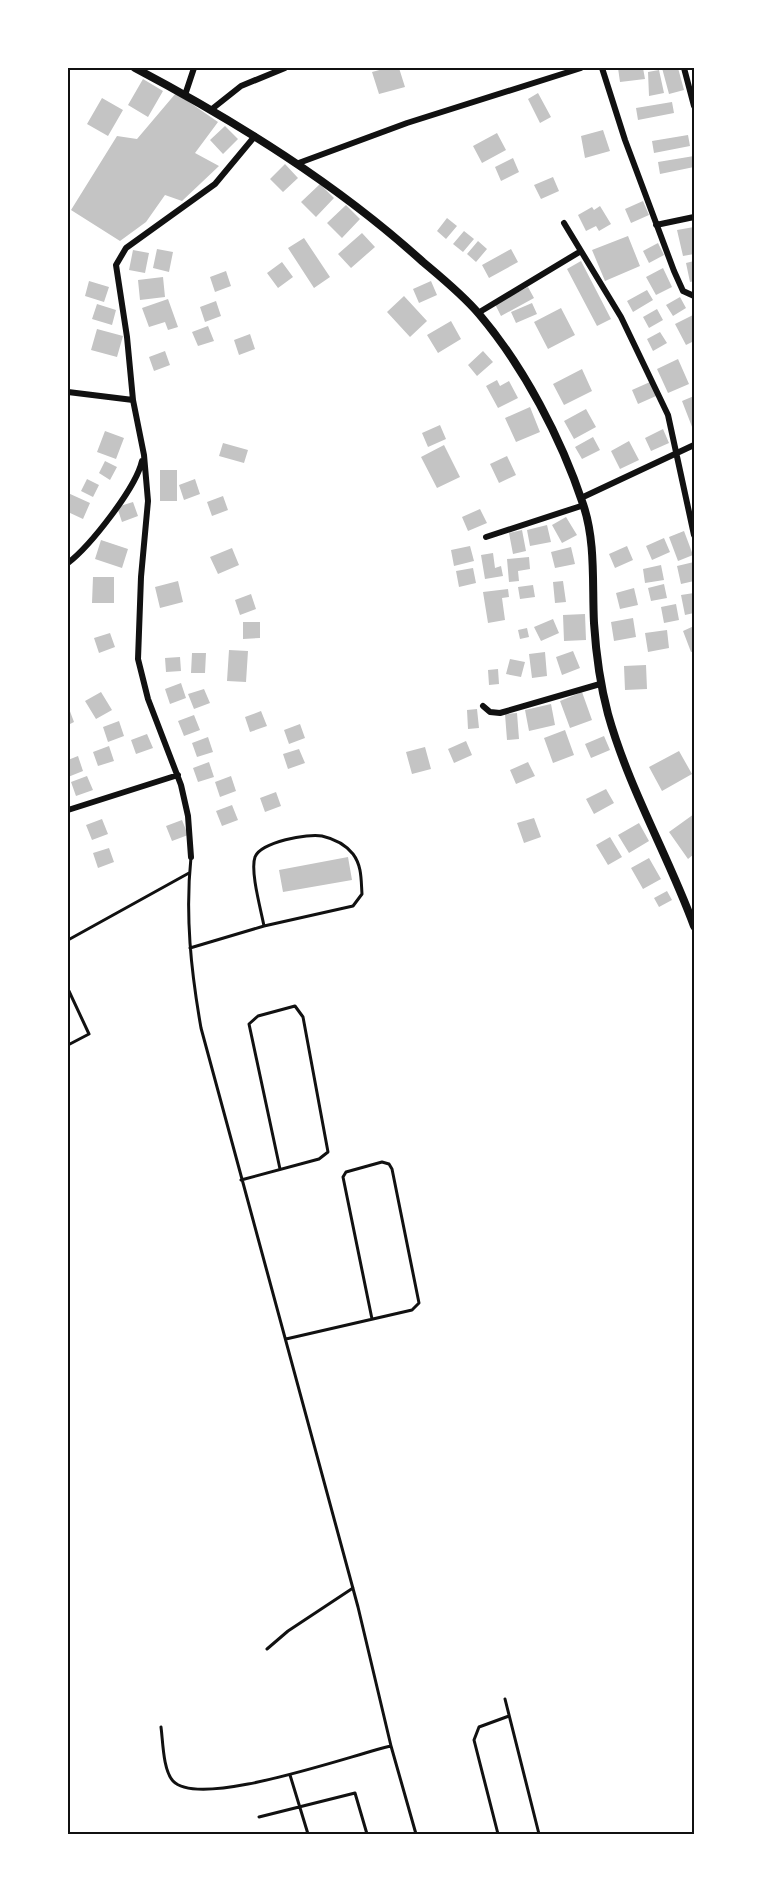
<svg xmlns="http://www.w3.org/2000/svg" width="762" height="1902" font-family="Karla,sans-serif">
<rect width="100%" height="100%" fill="#fff"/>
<path fill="#c4c4c4" d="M387,68H399L405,87L379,94L372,72Z
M618,68H643L645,79L620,82Z
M662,68H678L684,90L669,94Z
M659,70L664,93L649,96L648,72Z
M143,79L163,91L148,117L128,105Z
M176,93L218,122L195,153L219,166L182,201L165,195L146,222L120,241L71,210L117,136L137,139Z
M538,93L551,117L540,123L528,99Z
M102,98L123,110L108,136L87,124Z
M672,102L674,113L638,120L636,108Z
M225,126L238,139L223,154L210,140Z
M603,130L610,151L585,158L581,136Z
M497,133L506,150L482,163L473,146Z
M688,135L690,146L654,153L652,141Z
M694,156V167L660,174L658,162Z
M513,158L519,172L501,181L495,167Z
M285,164L298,178L283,192L270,179Z
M553,177L559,191L541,199L534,185Z
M320,184L334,198L316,217L301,202Z
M643,201L649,215L631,223L625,209Z
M346,205L360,219L342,238L327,223Z
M600,206L611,224L599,231L596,226L586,231L578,215L592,207L594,210Z
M447,218L457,226L446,239L437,231Z
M694,227V254L683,256L677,230Z
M464,231L474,239L463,252L453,244Z
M362,233L375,247L351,268L338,254Z
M628,236L640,266L605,281L592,250Z
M304,238L330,277L314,288L288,248Z
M478,241L487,249L476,262L467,254Z
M658,243L664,255L649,263L643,251Z
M157,249L173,252L169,272L153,268Z
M511,249L518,262L489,278L482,265Z
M133,250L149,253L145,273L129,270Z
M581,261L611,319L597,326L567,269Z
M694,261V281L690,282L686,263Z
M282,262L293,277L278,288L267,273Z
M663,268L672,287L656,295L646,277Z
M226,271L231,286L215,292L210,277Z
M163,277L165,297L140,300L138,280Z
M89,281L109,287L104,302L85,296Z
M431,281L437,295L419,303L413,289Z
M528,287L534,298L501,316L495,304Z
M647,290L653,300L633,312L627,301Z
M404,296L427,321L410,337L387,312Z
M680,297L686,308L673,316L666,305Z
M168,299L178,327L168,330L165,322L149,327L142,308Z
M216,301L221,316L205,322L200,307Z
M532,303L537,314L516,323L511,312Z
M97,304L116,310L112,325L92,319Z
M561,308L575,335L548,349L534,322Z
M657,309L663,320L649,328L643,317Z
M693,315L694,341L686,345L675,324Z
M451,321L461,339L438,353L427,335Z
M208,326L214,341L198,346L192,332Z
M97,329L123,336L117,357L91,350Z
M660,332L667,343L653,351L647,339Z
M250,334L255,349L239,355L234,340Z
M165,351L170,365L154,371L149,357Z
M483,351L493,362L477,376L468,365Z
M678,359L689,384L668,393L657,369Z
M582,369L592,391L564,405L553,384Z
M497,380L500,386L509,381L518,398L498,408L486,386Z
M650,382L656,396L638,404L632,390Z
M694,396V432L682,401Z
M530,407L540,432L516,442L505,418Z
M586,409L596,427L574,439L564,421Z
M440,425L446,439L428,447L422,433Z
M663,429L669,443L651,451L645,438Z
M105,431L124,438L116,459L97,452Z
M593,437L600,450L582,459L575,447Z
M629,441L639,460L620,469L611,451Z
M223,443L248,450L244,463L219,456Z
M444,445L460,477L437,488L421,457Z
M507,456L516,475L499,483L490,464Z
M105,461L117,467L110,480L99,473Z
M160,470H177V501H160Z
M87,479L99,485L93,497L81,491Z
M195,479L200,494L184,500L179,485Z
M68,493L90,503L83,519L68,512Z
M223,496L228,510L212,516L207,502Z
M133,502L138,516L122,522L117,507Z
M480,509L487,523L468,531L462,517Z
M566,517L577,535L562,543L552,525Z
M547,525L551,542L530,546L527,530Z
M522,530L526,551L513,554L509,533Z
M684,531L693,555L678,561L669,537Z
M664,538L670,552L652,560L646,546Z
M101,540L128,549L122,568L95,559Z
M470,546L474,561L454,566L451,550Z
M627,546L633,560L615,568L609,554Z
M571,547L575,564L555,568L551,552Z
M232,548L239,565L218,574L210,557Z
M493,553L495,568L501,566L503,576L485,579L481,555Z
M529,557L530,569L518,571L519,581L509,582L507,559Z
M694,562V581L681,584L677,566Z
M661,565L664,580L645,583L643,569Z
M473,568L476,583L459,587L456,571Z
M93,577H114V603H92Z
M178,581L183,602L160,608L155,587Z
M563,581L566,602L555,603L553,582Z
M664,584L667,598L651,601L648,588Z
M533,585L535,597L520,599L518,587Z
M634,588L638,605L620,609L616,593Z
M508,589L509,597L502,598L505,620L488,623L483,592Z
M694,593V613L685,615L681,595Z
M251,594L256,609L240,615L235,600Z
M676,604L679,620L664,623L661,607Z
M585,614L586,640L564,641L563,615Z
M633,618L636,637L614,641L611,622Z
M553,619L559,633L541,641L534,627Z
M243,622H260V638L243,639Z
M694,626V651L691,652L683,631Z
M527,628L529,637L520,639L518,630Z
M667,630L669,648L648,652L645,633Z
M110,633L115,647L99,653L94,638Z
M229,650L248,651L246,682L227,681Z
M573,651L580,668L562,675L556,657Z
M545,652L547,676L532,678L529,654Z
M192,653H206L205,673H191Z
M180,657L181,671L166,672L165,658Z
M510,659L525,662L521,677L506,674Z
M646,665L647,689L625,690L624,666Z
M498,669L499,684L489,685L488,670Z
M181,683L186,698L170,704L165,689Z
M204,689L210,703L194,709L188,694Z
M101,692L112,710L96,719L85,701Z
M582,692L592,720L570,728L560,701Z
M551,704L555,725L529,731L525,710Z
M68,706L74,722L68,725Z
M477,709L479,728L468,729L467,710Z
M261,711L267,726L250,732L245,717Z
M517,713L519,739L507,740L505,714Z
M194,715L200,730L184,736L178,721Z
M119,721L124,736L108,742L103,727Z
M300,724L305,738L289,744L284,730Z
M565,730L574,755L553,763L544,738Z
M147,734L153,748L136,754L131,740Z
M604,736L610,750L591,758L585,744Z
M208,737L213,752L197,757L192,743Z
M466,741L472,755L454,763L448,749Z
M109,746L114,761L98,766L93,752Z
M425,747L431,769L412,774L406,752Z
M299,749L305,763L288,769L283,754Z
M679,751L692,774L662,791L649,767Z
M78,756L83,771L68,777V760Z
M209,762L214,777L198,782L193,768Z
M528,762L535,776L516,784L510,770Z
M87,776L93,790L76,796L71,782Z
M231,776L236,791L220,797L215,782Z
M606,789L614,803L594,814L586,799Z
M276,792L281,806L265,812L260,798Z
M232,805L238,820L222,826L216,811Z
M694,814V854L688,859L669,832Z
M534,818L541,837L524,843L517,823Z
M102,819L108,834L92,840L86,825Z
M182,820L188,835L172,841L166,826Z
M639,823L649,841L629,853L618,835Z
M610,837L622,857L608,865L596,845Z
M109,848L114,862L98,868L93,853Z
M348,857L352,880L283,892L279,870Z
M649,858L661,879L643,889L631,868Z
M667,891L672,900L659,907L654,898Z"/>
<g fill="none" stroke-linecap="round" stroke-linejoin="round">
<path stroke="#111" stroke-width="3" d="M68,940L189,873
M190,948L264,926L353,906L362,894C361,880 362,866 353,854C345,844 335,839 322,836C308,833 261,842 255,857C250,871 261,910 264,926
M68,989L89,1034L68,1045
M241,1180L319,1159L328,1152L303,1017L295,1006L258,1016L249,1024L280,1169
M286,1339L412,1310L419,1303L392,1169L389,1164L382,1162L346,1172L343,1177L372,1319
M267,1649L288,1631L353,1588
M505,1699L539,1834
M161,1727C163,1742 163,1770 173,1781C200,1810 354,1754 391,1746L358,1607L201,1028C191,971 185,915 191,857
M391,1746L416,1834
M290,1775L308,1834
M259,1817L355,1793L367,1834
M498,1834L474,1740L479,1727L509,1716"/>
<path stroke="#111" stroke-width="6" d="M602,68L625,140L674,271L683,291L694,296
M684,68L694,106
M185,95L194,68
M212,109L241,86L285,68
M296,164L407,123L581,68
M564,223L621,317L668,415L694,535
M656,225L694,217
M478,313L581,251
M68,392L133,400
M581,498L694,445
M486,537L584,505
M68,563C90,546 136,488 142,461
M483,706L490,712L500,713L600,684
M68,810L178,775
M191,857L188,816L181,785L148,699L138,659L141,577L148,501L144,455L133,400L127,337L116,265L126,248L215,184L255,136"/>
<path stroke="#111" stroke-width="8" d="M135,68C237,122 337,184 423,262C442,278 463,295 479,314C524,367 561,438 583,504C596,542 592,584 594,623C596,654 600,684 608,714C629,789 668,855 694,926"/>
</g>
<rect width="762" height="1902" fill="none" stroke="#ffffff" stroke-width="138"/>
<rect x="69" y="69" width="624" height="1764" fill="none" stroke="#111" stroke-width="2"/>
</svg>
